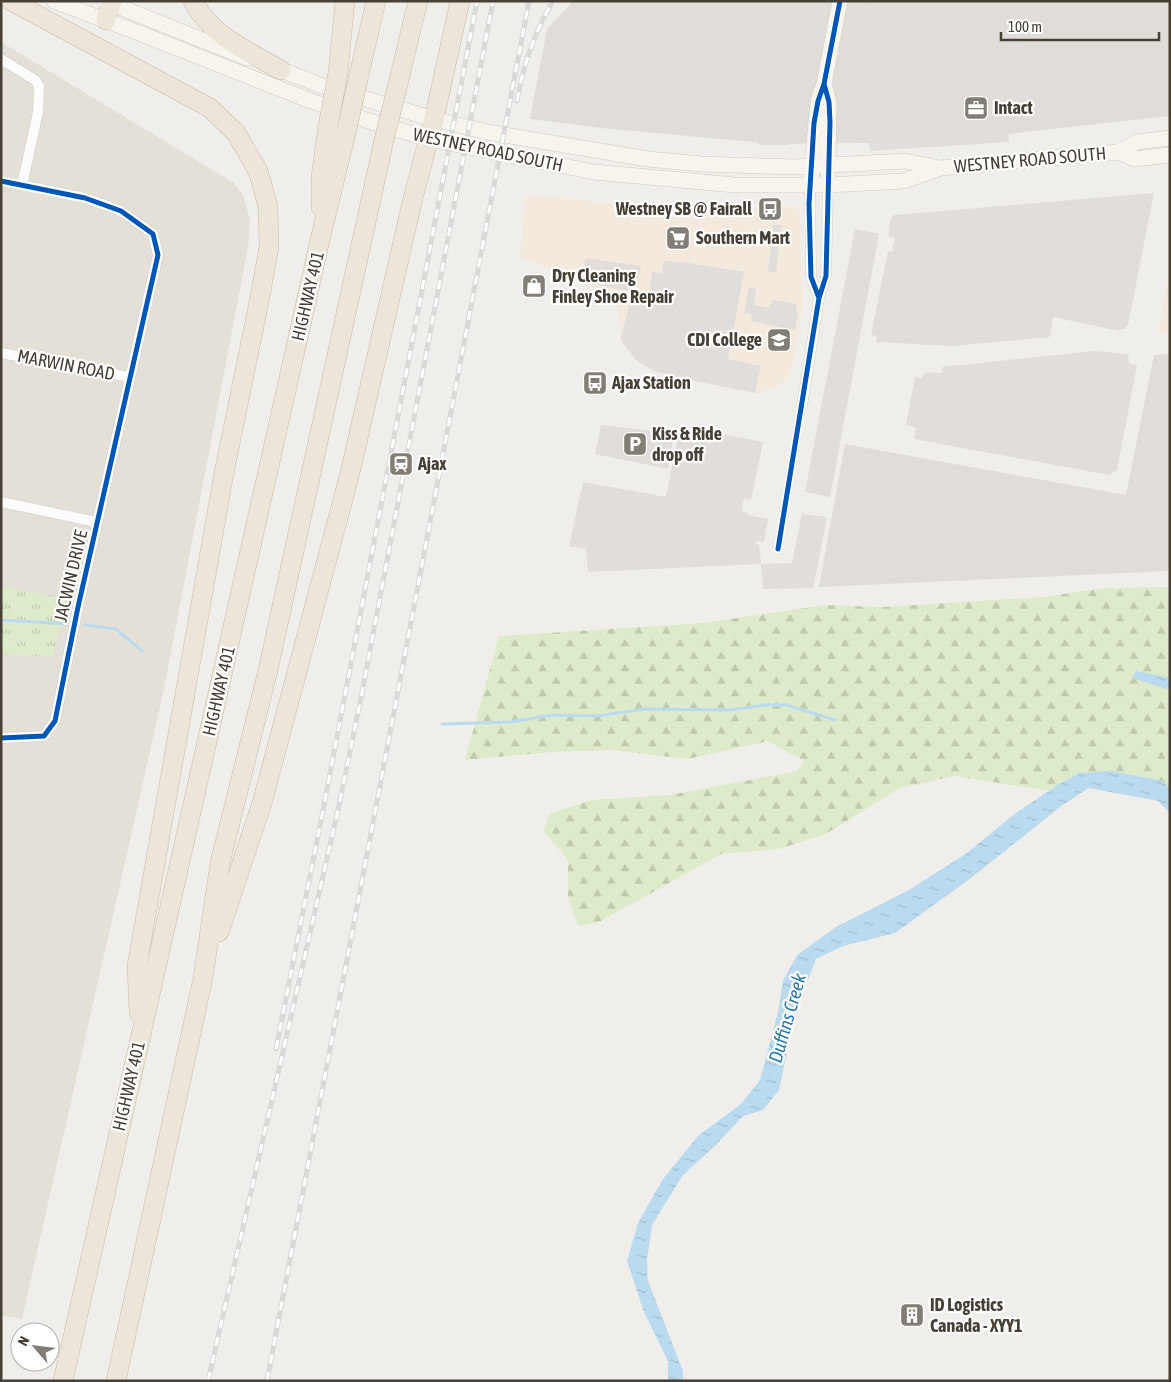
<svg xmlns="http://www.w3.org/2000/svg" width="1171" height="1382" font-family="'Asap Condensed',sans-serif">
<defs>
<pattern id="forest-firs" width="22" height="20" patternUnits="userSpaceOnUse" patternTransform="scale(1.25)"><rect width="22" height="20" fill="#deebca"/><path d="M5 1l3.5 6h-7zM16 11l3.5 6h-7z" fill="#c0cbae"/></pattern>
<pattern id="park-tufts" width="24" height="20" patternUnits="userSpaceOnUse" patternTransform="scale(1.25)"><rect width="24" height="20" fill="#deebca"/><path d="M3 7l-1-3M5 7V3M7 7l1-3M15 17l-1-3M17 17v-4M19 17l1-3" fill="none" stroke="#c0cbae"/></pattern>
<pattern id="water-ripples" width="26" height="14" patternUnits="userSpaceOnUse" patternTransform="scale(1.25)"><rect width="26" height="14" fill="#badbef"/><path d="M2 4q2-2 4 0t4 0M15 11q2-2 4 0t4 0" fill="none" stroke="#a1bdce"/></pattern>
</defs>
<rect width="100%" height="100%" fill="#f0eeea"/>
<path fill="#e4e0d7" d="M1,42L234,183L244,197L250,221L248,247L164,689L22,1319L1,1315Z"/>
<path fill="#f3eadd" d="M525,195L685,209L797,206L800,215L802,310L792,366L789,375L785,381L771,390L755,393L671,376L654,371L643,365L637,361L622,342L615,297L576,279L520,257Z
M1170,268V332L1158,333Z"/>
<path fill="#e0ddd8" d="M573,1H1170V116L936,142L775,144L602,128L530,119L547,29Z
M1170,354V571L819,587L845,444L1126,495L1154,355Z"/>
<path fill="url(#forest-firs)" d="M1170,587V793L1067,780L1050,791L955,776L900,788L824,835L778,849L721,854L599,922L578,926L568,896V860L544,832L549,814L591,800L670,795L797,771L804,761L768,741L687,759L612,750L552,752L465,760L499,636L703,623L825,605L883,607L1044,597L1104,588Z"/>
<path fill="url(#park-tufts)" d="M1,587L67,598L53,656L1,655Z"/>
<path fill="#e0ddda" d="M659,1H734L733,4L716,2L702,72L681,64L650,70L634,84V103L586,101L578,52L587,50V39L660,42L678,48L684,43Z
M883,1H920V3H926L929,42L870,45L871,5Z
M1009,29L1026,35L1023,54L1030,114L1011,118L1006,51Z
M729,72L801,87L788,145H759L719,85Z
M1008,126L1009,142L870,151L869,136Z
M1154,193L1128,325L1124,329H1120V331L1053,317L1050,337L953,346L876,342L877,336L871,335L888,251L892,252L895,238L888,236L890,220L894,215Z
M773,225H781L776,272H768Z
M855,229L879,234L830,497L805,492Z
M585,258L641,266L637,284H634L632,292L597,285L598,277L584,275Z
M664,261L683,263V262L744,272L728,359L761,366L755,393L671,376L654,371L637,361L622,342L621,338L632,293L649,295L652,272L662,273Z
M749,287L756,289L754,305L769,308L771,306L772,300L797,304L796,309L798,313L795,330L751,321L752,314L744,313Z
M1093,351L1128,354L1129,363L1137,365L1117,470L1109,475L914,439L916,428L906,425L915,377L921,378L926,372L942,373V367Z
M1154,370L1170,372V470L1133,480Z
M601,425L645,430L674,435L668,469L595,454Z
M680,426L763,442L751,500L744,498L741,511L748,513V515L768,519L764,542L756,541V544L759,545L761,564L792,563L802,514L827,517L813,588L763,589L761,564L588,572L586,549L569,546L583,482L666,497Z
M1170,493V554L1085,558L1083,538H1089L1088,508L1154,504V494Z
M850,522H860L862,560L852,561Z"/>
<path fill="url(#water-ripples)" d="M1136,671L1170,678V690L1132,678Z
M1111,771L1163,781L1170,789V813L1158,801L1089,788L1064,804L971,878L895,933L843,946L816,959L795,1013L779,1090L763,1110L743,1116L716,1145L683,1175L652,1225L647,1260L648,1281L683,1371V1381H668V1361L644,1312L627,1261L638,1223L663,1179L698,1136L741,1104L760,1080L778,1012L783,981L797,955L836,927L909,890L967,853L1013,815L1059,784L1080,773Z"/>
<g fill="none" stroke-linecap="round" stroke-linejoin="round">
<path stroke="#badbef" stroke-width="3" d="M1,620L68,624
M85,625L116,629L142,651
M442,724L510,722L552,715L597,716L645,709L730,710L766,705H786L835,720"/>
<defs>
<path id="street" d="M1,59L35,80L39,86L38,112L22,185
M1,181L85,198L121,211L153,234L158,255L78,607L55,721L44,736L1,738
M810,186L811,277L819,298
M1,353L130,377
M802,406L819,298L826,276L828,185
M1,502L97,522"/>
<path id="secondary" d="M54,1L139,33L311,101L366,120L429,139L594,172L735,185H828L904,181L941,168L1118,152L1137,142L1170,138
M105,1L247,58
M271,66L325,87L434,119L487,132L648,159L701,164L795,167L905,161L940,168
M824,84L829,102L828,174
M1118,152L1134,159L1170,155
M811,177L818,101L824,84L840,1"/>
<path id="highway" d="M11,1L210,108L236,133L258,171L268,206L269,247L259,302L224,473L137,966L139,1013
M193,1C210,35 249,52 281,70
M106,20L112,1
M338,73L345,1
M358,79L376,1
M397,88L418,1
M321,207V177L328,126
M219,932L262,803L350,473L413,198L434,119L460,1
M63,1381L322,231L347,129
M116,1381L203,978L220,863L268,670L384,140"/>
</defs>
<use href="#street" stroke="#ceccc7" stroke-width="11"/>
<use href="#secondary" stroke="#d0cbc1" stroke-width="16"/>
<use href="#highway" stroke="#c8baa5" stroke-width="20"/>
<use href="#street" stroke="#fdfcfc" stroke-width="10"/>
<use href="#secondary" stroke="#f7f4ee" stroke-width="15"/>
<use href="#highway" stroke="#ece5d9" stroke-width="19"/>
<defs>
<path id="rail" d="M517,101C523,66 535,31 553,1
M276,1049L325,800L477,1
M208,1381L338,810L360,703L493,1
M267,1381L529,1"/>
</defs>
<use href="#rail" stroke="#d9d9d8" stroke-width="5"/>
<use href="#rail" stroke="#fff" stroke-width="3" stroke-dasharray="9" stroke-linecap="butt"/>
<defs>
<path id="highway-bridge" d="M328,126L338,73
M347,129L358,79
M384,140L397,88"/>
</defs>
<use href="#highway-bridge" stroke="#c8baa5" stroke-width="20" stroke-linecap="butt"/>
<use href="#highway-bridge" stroke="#ece5d9" stroke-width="19"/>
<defs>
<path id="cycleway" d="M1,181L85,198L121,211L153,234L158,255L78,607L55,721L44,736L1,738
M819,298L811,277L809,204L814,123L818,101L824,84L840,1
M778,549L819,298L826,276L830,122L829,102L824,84"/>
</defs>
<use href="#cycleway" stroke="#fff" stroke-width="8"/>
<use href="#cycleway" stroke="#0057b8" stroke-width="5"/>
</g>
<defs>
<symbol id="office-square" viewBox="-11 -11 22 22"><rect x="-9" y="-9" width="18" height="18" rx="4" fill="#827d75" stroke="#fff"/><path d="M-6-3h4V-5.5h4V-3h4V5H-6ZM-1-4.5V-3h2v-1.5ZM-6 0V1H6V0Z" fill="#fff"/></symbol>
<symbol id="bus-square" viewBox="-11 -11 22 22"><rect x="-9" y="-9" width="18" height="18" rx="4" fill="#827d75" stroke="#fff"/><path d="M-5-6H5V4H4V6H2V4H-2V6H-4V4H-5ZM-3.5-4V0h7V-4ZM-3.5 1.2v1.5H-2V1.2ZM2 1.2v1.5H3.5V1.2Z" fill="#fff"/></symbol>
<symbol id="supermarket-square" viewBox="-11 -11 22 22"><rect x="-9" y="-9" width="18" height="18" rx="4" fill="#827d75" stroke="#fff"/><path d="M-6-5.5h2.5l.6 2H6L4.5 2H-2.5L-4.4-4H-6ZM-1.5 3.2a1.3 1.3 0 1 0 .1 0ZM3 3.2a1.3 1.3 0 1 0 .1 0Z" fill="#fff"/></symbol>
<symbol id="shop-square" viewBox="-11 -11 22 22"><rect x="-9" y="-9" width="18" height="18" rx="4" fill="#827d75" stroke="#fff"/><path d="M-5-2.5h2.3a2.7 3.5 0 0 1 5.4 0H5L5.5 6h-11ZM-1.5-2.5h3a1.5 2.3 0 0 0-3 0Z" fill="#fff"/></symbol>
<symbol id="university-square" viewBox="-11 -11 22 22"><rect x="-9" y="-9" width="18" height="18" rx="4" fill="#827d75" stroke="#fff"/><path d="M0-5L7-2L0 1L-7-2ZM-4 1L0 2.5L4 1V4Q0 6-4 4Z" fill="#fff"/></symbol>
<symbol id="parking-square" viewBox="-11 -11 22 22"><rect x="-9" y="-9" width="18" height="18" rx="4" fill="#827d75" stroke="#fff"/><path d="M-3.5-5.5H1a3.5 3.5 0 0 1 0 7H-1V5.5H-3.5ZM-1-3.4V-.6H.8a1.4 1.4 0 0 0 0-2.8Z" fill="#fff"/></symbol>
<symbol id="station-square" viewBox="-11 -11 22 22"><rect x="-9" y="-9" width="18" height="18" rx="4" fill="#827d75" stroke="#fff"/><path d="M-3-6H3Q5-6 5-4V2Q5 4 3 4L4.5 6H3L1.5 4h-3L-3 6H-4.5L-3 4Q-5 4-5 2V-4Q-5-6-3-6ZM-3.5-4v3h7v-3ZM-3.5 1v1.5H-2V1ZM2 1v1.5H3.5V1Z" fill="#fff"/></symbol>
<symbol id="building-square" viewBox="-11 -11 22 22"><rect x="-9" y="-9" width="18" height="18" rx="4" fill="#827d75" stroke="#fff"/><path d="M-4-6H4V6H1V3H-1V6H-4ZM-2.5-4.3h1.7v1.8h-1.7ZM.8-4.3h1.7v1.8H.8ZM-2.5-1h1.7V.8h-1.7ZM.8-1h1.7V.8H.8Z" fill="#fff"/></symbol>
</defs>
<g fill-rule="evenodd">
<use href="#office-square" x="962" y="94" width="28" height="28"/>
<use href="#bus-square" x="756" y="195" width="28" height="28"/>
<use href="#supermarket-square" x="664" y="224" width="28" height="28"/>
<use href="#shop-square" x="520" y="272" width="28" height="28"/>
<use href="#university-square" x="765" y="326" width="28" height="28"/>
<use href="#bus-square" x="581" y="369" width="28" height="28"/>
<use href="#parking-square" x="621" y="430" width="28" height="28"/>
<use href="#station-square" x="387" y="450" width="28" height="28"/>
<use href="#building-square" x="898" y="1301" width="28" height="28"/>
</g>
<g text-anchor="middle" stroke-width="4.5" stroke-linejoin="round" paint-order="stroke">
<g font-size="18" font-weight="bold" fill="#474036" stroke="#fff" text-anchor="start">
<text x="994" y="114">Intact</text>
<text x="752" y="215" text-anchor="end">Westney SB @ Fairall</text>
<text x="696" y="244">Southern Mart</text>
<text x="552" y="282">Dry Cleaning<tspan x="552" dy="21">Finley Shoe Repair</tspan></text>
<text x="762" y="346" text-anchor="end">CDI College</text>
<text x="612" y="389">Ajax Station</text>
<text x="652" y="440">Kiss &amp; Ride<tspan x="652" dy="21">drop off</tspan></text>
<text x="418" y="470">Ajax</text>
<text x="930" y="1311">ID Logistics<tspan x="930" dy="21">Canada - XYY1</tspan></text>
</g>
<g font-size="18" fill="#474036" stroke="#fff">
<text transform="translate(488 150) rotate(12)" y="6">WESTNEY ROAD SOUTH</text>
<text transform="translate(1030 160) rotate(-5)" y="6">WESTNEY ROAD SOUTH</text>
<text transform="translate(308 296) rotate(-77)" y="6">HIGHWAY 401</text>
<text transform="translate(66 365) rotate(11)" y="6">MARWIN ROAD</text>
<text transform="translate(71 576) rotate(-77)" y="6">JACWIN DRIVE</text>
<text transform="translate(219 691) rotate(-77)" y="6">HIGHWAY 401</text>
<text transform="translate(129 1086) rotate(-77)" y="6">HIGHWAY 401</text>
</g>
<g font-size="19" font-style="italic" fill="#2d7aab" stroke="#fff">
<text transform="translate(787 1018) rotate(-74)" y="7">Duffins Creek</text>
</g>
</g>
<rect width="1171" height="1382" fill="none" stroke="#474036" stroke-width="5"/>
<g transform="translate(35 1347) rotate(298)"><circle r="24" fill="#ffffff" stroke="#b5b3af"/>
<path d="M0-4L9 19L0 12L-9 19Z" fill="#827d75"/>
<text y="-8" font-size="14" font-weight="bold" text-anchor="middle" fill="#474036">N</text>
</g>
<path d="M1001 32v8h158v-8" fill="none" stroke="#474036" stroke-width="2.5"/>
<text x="1008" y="32" font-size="15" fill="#474036" stroke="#ffffff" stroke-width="4" paint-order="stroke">100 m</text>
</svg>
